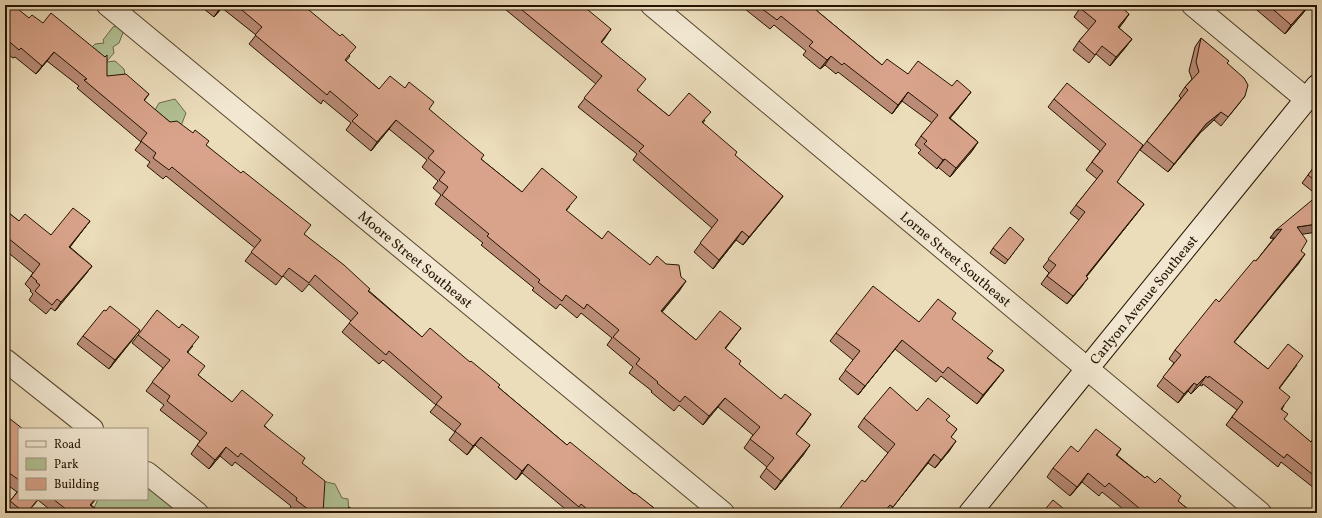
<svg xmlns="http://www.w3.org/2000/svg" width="1322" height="518" font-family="Vollkorn,serif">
<rect width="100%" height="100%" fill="#ebdcba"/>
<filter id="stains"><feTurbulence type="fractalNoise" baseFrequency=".005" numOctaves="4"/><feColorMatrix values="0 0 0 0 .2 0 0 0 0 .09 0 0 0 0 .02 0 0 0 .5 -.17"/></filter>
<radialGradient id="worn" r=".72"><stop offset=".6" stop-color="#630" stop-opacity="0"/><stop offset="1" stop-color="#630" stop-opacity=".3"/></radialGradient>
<path fill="#b2c294" stroke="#6b6a4a" d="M119,25L124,30L119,43L113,47L114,53L106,62L115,61L124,69L126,81L108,84L87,52L95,44L104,43L103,40L113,27Z
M175,99L186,113L181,126L151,117L159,103Z
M147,466L179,512L178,513H92L98,499H147Z
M322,481L335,484L342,498L348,499L349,513C332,513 328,517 318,502Z"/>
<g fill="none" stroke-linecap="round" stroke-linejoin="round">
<defs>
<g id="street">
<path id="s1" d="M108,5L723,513"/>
<path id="s2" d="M652,5L1260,513"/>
<path d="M1193,5L1306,99"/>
<path d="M5,360L92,429"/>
<path d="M147,473L197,513"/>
</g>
<g id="secondary">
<path id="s3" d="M970,513L1317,86"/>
</g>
</defs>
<use href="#street" stroke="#56452e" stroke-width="24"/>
<use href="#secondary" stroke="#241300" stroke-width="24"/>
<use href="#street" stroke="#f2e8d2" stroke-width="22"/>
<use href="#secondary" stroke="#f2e8d2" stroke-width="22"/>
</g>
<path fill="#ba8c77" stroke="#241300" d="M5,5L29,18L107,76L149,94L144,101L170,122L206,145L305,235L422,337L498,387L567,445L654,508L650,513H570L522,473L516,480L475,445L467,455L449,440L455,432L430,412L436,405L383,360L379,364L342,332L351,321L309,284L302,292L283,276L276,285L245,261L255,248L166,176L163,179L147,166L150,162L135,150L141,142L77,88L79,86L47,61L36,74L15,57L13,58L5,52Z
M199,5H303L350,56L346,61L379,89L429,109L481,159L522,192L570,206L566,211L602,239L680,290L662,312L696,340L741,328L725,348L739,364L805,423L796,434L804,454L775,490L760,477L767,467L744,448L753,435L718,407L703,425L679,405L674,411L651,392L652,391L629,373L633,367L607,345L612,338L581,313L577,318L560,304L556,309L532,290L534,288L481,245L483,243L435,204L441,195L433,188L438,181L422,167L427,160L389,129L371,151L346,130L351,123L323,100L321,104L249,44L256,35L222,8L214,17Z
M500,5H582L605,38L601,43L638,91L669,116L705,120L703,123L735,156L783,196L777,204L743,245L736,240L713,269L694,252L712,228L633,160L637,154L578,107L596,84Z
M740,5H810L882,65L908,74L952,86L971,92L964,101L950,118L978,142L972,151L950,177L938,167L937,169L918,153L921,150L915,145L921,136L932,123L902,101L892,114L838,72L836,74L825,65L820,69L803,55L806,51L774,25L770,29Z
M1251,5H1310L1285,34Z
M1080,8L1129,14L1119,28L1132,39L1125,48L1110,66L1096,54L1089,63L1073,50L1079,41L1089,30L1074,17Z
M1201,38L1227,63L1245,96L1238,105L1221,126L1214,120L1200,133L1168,172L1140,150L1147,141L1181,98L1179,96L1185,87L1192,79L1189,71L1195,47Z
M1054,99L1143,145L1117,182L1144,204L1138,212L1086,277L1082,286L1067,304L1041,284L1049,273L1043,267L1079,220L1070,213L1076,205L1097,179L1086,170L1100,151L1048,107Z
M1317,163V195L1302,183Z
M5,210L19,221L51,235L90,221L70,247L92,266L85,275L55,311L51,308L46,314L29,300L33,294L30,291L31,290L25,284L33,273L5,250Z
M1276,230L1302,234L1301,251L1299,263L1234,342L1268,369L1297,365L1279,389L1284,406L1282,409L1284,420L1311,442L1317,434V484L1314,488L1281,462L1278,467L1226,425L1237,410L1203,384L1202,386L1200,385L1191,394L1188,391L1178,403L1157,386L1174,363L1169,359L1175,350L1219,302L1256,261L1274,238H1270Z
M1024,239L1005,264L990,253L993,248Z
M106,311L133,339L109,369L77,344L83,336Z
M952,319L988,358L1004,370L997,379L977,404L941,376L936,382L895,349L858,395L839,379L853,360L830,341L836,333Z
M138,335L193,346L188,352L198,375L232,402L265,426L302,463L323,513H295L290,508L291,506L235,462L232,466L220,456L209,469L191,454L200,441L160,410L164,405L146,391L163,368L132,343Z
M917,411L946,421L957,429L951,437L950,450L935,468L928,463L888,513H836L865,482L888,453L858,427L864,418Z
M5,415L19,429V499H96L91,505L101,513H54L38,500L27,513H9L5,510V508L17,492L5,483Z
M1121,449L1117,455L1145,478L1155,483L1193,513H1128L1102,492L1099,496L1082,482L1070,496L1047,477L1053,468L1078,452Z"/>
<path fill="#977261" stroke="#241300" d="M223,5H224L214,17L220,8Z
M1309,5H1310L1285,34L1291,25Z
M1129,14L1123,23L1112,36L1118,27Z
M611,29L605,38L594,51L601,42Z
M1132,39L1125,48L1110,66L1116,57Z
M54,52L47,61L36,74L42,66Z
M831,56L825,65L820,69L827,60Z
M908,92L902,101L892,114L898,105Z
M971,92L964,101L943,127L949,118Z
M1221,112L1214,120L1200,133L1168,172L1174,164L1206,124Z
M396,120L389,129L371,151L377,142Z
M978,142L972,151L950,177L956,168Z
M945,159L938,167L937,169L943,160Z
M783,196L777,204L743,245L749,237Z
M1144,204L1138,212L1080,285L1086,276Z
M90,221L83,230L63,256L69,247Z
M1317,224V232L1291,236L1297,227Z
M1282,229L1276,238H1270L1276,230Z
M742,231L736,240L713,269L719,260Z
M1305,254L1299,263L1228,350L1234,342Z
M92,266L85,275L55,311L61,302Z
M1088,278L1082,286L1067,304L1073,296Z
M686,281L680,290L655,320L661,311Z
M741,328L735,336L719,357L725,348Z
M140,330L133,339L109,369L115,360Z
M902,340L895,349L858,395L865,386Z
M1004,370L997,379L977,404L983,395Z
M1206,376L1200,385L1191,394L1197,385Z
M1194,383L1188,391L1178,403L1184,394Z
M725,398L718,407L703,425L709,416Z
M811,414L805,423L790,442Z
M481,437L475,445L467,455L473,446Z
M956,441L950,450L935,468L941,460Z
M810,445L804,454L775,490L781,481Z
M226,447L220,456L209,469L215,460Z
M934,454L928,463L888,513L893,507Z
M528,464L522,473L516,480L522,471Z
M1088,473L1082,482L1070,496L1077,487Z"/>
<path fill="#d8a38a" stroke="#241300" d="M5,5H13L29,18L32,15L43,23L51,13L105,57L107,55V76L126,74L149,94L144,100L170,122L177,121L193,133L195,130L209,141L206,145L241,173L243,171L311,225L304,234L344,265L370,289L368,291L422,337L430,328L470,362L471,361L500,385L498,387L567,445L570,442L634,494L635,493L654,508L650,513H592L581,504L579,507L528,464L522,471L481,437L473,446L455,431L461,424L436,404L442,397L389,351L386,355L349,323L358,313L315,275L309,283L289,268L282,277L251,252L261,240L172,167L169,170L153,158L156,153L141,141L147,133L84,80L87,79L54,52L42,66L21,48L19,50L5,38Z
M216,5H223L220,8Z
M236,5H303L340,36L342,34L356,47L345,60L379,89L390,76L405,88L409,82L434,102L429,109L484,155L481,159L522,192L542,168L577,197L566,210L602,239L608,231L650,265L657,256L666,264L679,265L681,277L686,281L661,311L696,340L720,311L741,328L725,348L741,361L739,364L781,399L785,394L811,414L796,434L810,445L781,481L766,468L774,458L750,439L760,427L725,398L709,416L685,396L680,402L657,383L658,382L636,364L640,359L613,337L619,330L587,304L584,309L566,295L562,301L538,282L540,280L487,236L489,234L442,195L448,187L439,180L445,172L428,158L434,151L396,120L377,142L352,121L358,115L330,91L327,95L255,35L262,27Z
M516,5H582L611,29L601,42L646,79L637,90L669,116L689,93L711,112L702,122L737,152L735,155L783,196L749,237L742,231L719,260L700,243L718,220L639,151L644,146L584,98L602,76Z
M757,5H810L882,65L887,59L908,74L918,61L952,86L957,80L971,92L949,118L978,142L956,168L945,159L943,160L924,144L927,141L921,136L938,115L908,92L898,105L844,63L842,65L831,56L827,60L809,46L813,42L781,16L777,20Z
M1083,5H1119L1129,14L1118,27L1132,39L1116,57L1102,46L1095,55L1079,41L1096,21L1080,8Z
M1268,5H1309L1291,25Z
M1201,38L1229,61L1227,63L1244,78L1248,85L1245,96L1228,117L1221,112L1206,124L1174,164L1147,141L1188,90L1185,87L1199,72L1196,62Z
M1067,83L1143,145L1117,182L1144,204L1086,276L1088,278L1073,296L1047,276L1056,265L1048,259L1085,212L1076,205L1103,171L1092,162L1106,144L1054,99Z
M1317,163V182L1308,175Z
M1317,196V224L1297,227L1307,241L1301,251L1305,254L1234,342L1268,369L1288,344L1303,356L1279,388L1290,397L1281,409L1288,414L1284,419L1311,442L1317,434V478L1287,454L1284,458L1232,417L1243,402L1209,376L1208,378L1206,376L1197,385L1194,383L1184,394L1163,377L1181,355L1175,350L1216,299L1219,302L1254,260L1256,261L1282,229L1276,230Z
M73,208L90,221L69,247L92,266L61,302L57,299L52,305L35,291L40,285L36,282L37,281L31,276L40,264L8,238L5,242V210L19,221L25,214L51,235Z
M1010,227L1024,239L1008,260L993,248Z
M873,286L919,322L938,299L956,313L952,319L993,351L987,358L1004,370L983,395L948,367L943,373L902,340L865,386L845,370L860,351L836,333Z
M110,306L140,330L115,360L83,336L104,310L106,311Z
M157,310L179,328L182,324L199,337L187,352L205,366L198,375L232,402L242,390L273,415L264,426L305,458L302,463L325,481L323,513H313L296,500L297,498L241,453L238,457L226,447L215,460L197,445L207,433L167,401L170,396L152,382L170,360L138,335Z
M890,387L917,411L928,398L950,416L946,420L957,429L951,437L956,441L941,460L934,454L893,507L890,505L883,513H836L862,480L865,482L895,444L864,418Z
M5,415L23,429H19V480L5,470Z
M1096,429L1121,449L1116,455L1145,478L1147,476L1155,483L1160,478L1181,496L1178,501L1193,513H1145L1109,483L1105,487L1088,473L1077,487L1053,468L1071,446L1078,452Z
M19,490V499H38L27,513H25L10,501Z
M53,499H95L90,505L101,513H71Z
M1053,500L1069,513H1042Z
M349,507L357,513H344Z"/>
<g text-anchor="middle" stroke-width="3" stroke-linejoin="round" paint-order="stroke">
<g font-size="14" fill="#241300" stroke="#f2e8d2">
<text dy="5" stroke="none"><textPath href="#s1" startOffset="399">Moore Street Southeast</textPath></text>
<text dy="5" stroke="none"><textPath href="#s2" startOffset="396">Lorne Street Southeast</textPath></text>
<text dy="5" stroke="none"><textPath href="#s3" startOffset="275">Carlyon Avenue Southeast</textPath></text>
</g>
</g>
<rect width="1322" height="518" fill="none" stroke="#ebdcba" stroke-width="20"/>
<rect x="6" y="6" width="1310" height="506" fill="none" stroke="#241300" stroke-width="2"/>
<rect x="10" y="10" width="1302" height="498" fill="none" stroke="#241300"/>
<rect x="18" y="428" width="130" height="72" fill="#f2e8d2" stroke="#a0937e"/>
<rect x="26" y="441" width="20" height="6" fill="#f2e8d2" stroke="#a0937e"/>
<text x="54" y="448" font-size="12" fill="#241300">Road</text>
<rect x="26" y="458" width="20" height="12" fill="#b2c294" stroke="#a0937e"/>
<text x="54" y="468" font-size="12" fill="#241300">Park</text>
<rect x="26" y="478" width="20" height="12" fill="#d8a38a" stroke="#a0937e"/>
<text x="54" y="488" font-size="12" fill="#241300">Building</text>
<rect width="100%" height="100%" filter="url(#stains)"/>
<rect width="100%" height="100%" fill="url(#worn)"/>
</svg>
